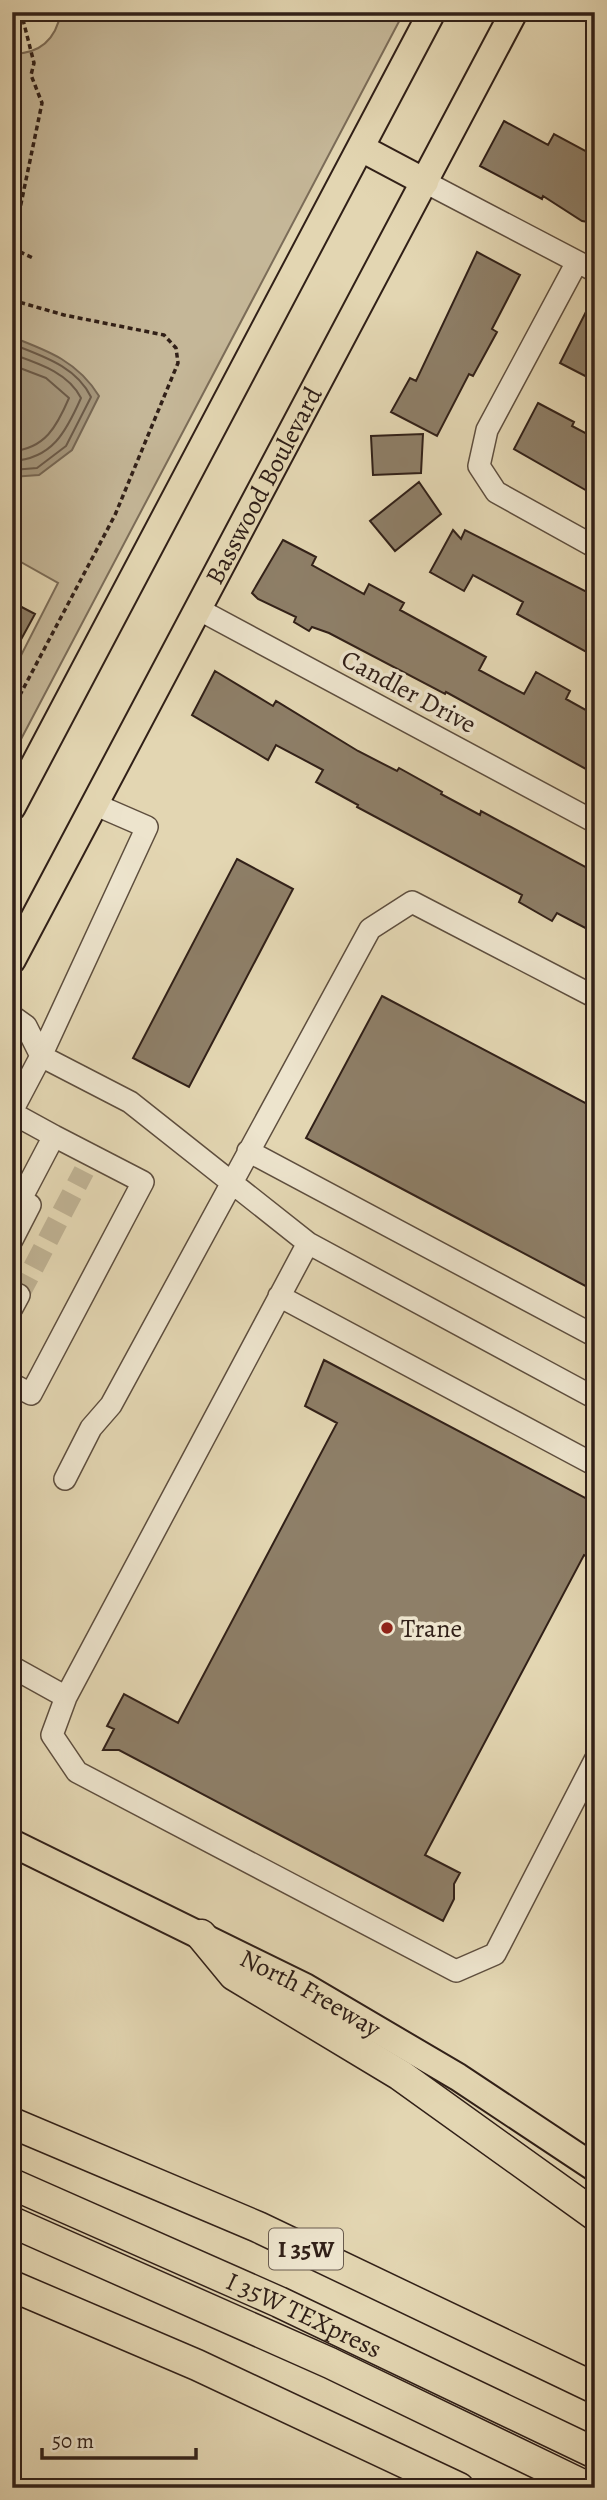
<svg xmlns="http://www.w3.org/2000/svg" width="607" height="2500" font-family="Alegreya,serif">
<rect width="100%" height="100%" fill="#e3d6b2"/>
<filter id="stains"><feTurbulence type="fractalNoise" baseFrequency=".00286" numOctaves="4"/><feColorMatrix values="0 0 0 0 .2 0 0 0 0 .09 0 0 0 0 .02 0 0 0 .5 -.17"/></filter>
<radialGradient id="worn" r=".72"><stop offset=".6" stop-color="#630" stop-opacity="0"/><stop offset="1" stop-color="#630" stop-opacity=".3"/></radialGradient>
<path fill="#c5b798" stroke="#7b6c58" stroke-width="2" d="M61,12H404L19,743L12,747V673L58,583L12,557V54C40,54 56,39 61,12Z"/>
<path fill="#a6987e" stroke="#776855" stroke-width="2" d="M12,337C49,351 78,362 99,396L72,450L39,475L12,477Z"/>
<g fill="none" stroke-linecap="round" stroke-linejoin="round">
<path stroke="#6c5c4b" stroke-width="2" d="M12,344C42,356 76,366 91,397L66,446L37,468L12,470
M12,354C37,363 68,372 81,398C66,432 52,459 12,461
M12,365L46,378L69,398C57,426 45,449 12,451"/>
</g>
<path fill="#8e7f68" stroke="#312018" stroke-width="2" d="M504,121L548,145L554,134L595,156V223L582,221L543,196L542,199L480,166Z
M477,252L520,275L492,329L497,332L473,376L469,374L437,436L391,412L410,378L416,381Z
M595,294V381L560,363Z
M538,403L574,422L572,426L595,438V482L589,492L514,449Z
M423,434L421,473L373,475L371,436Z
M419,482L441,514L395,551L370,521Z
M453,530L461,539L465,530L595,596V645L590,654L517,614L523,602L473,575L464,591L430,572Z
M283,540L316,557L312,565L364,594L369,584L404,603L400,610L486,657L479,670L524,694L536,672L570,691L566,699L595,715V774L446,692L445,694L329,633L312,627L309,631L294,622L296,617L258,599L252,593Z
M12,602L35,614L12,656Z
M215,671L273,706L276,701L358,751L397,771L399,768L442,792L441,794L480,815L481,811L595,872V933L557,913L552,921L519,902L522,895L357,807L358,805L316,782L323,770L276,745L268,760L192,715Z
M237,859L293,889L189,1087L133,1058Z
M382,996L595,1108V1291L306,1138Z
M324,1360L595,1503V1561L584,1555L425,1855L460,1873L454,1884V1899L443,1921L119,1750H103L114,1729L107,1726L124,1694L178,1723L337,1423L305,1406Z"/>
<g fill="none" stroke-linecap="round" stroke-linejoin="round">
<path stroke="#bfb293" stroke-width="21" stroke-dasharray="21 10" stroke-linecap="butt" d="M19,1295L84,1171"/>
<defs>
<path id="minor" d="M425,182L595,271
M577,262L487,430L479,466L496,492L595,547
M198,609L595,822
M94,804L147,827L41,1056L130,1102L308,1243L595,1398
M12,1016L26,1026L41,1056L12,1111
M12,1113L54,1136L12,1216
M248,1151L595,1336
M12,1240L30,1205
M279,1296L595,1465
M12,1308L19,1295
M12,1384L31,1394L143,1182L54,1136
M65,1479L91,1428L111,1405L370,929L412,902L595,997
M12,1667L66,1697L308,1243
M66,1697L52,1735L77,1772L456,1971L495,1954L595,1760"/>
<g id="major">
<path d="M361,148L425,182"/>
<path d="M12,807L432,12"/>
<path id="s1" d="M12,960L514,12"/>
<path id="s2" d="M12,1843L305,1987L458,2077L595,2168"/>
</g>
<g id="highway">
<path d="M201,1935L234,1975L400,2075L595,2215"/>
<path d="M12,2123L258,2227L595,2388"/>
<path id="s3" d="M12,2184L279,2302L595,2453"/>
<path d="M12,2222L330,2363L589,2488"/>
<path d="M12,2286L197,2365L459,2488"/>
</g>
</defs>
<use href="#minor" stroke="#5e4e3e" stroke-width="24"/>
<use href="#major" stroke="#312018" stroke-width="30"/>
<use href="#highway" stroke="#312018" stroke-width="33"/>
<path stroke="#312018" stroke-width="3.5" stroke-dasharray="5 3.5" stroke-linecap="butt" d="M12,247L42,103L31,75L34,63L21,12
M12,248L35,259
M12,300L64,315L164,335L176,348L178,363L115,515L12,710"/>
<use href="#minor" stroke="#ede4cd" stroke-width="21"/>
<use href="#major" stroke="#e3d6b2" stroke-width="26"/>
<use href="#highway" stroke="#e3d6b2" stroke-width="30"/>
</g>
<circle fill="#8f2418" stroke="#ede4cd" stroke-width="2.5" cx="387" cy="1628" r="7"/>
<g text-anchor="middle" stroke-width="7" stroke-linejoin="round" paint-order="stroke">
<rect fill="#ede4cd" stroke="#695b4e" stroke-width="2" x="269" y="2228.5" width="74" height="41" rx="5"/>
<g font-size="24" font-weight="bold" fill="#312018">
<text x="306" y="2257">I 35W</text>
</g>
<g font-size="26" fill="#312018" stroke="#ede4cd">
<text dy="9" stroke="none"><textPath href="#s1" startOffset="537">Basswood Boulevard</textPath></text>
<text transform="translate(409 691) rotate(28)" y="9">Candler Drive</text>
<text dy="9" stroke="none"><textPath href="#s2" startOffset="334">North Freeway</textPath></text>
<text dy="9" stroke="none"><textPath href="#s3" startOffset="320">I 35W TEXpress</textPath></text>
</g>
<g font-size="26" fill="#312018" stroke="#ede4cd" text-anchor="start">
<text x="401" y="1637">Trane</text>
</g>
</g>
<rect width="607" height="2500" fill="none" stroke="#e3d6b2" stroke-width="42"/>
<rect x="14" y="14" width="579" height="2472" fill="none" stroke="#312018" stroke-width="3.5"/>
<rect x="21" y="21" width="565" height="2458" fill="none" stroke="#312018" stroke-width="2"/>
<path d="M42 2448v10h154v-10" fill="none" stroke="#312018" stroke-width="3.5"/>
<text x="52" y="2448" font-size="21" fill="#312018" stroke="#ede4cd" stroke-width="5" paint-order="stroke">50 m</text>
<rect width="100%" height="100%" filter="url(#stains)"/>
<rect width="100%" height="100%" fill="url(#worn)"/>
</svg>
